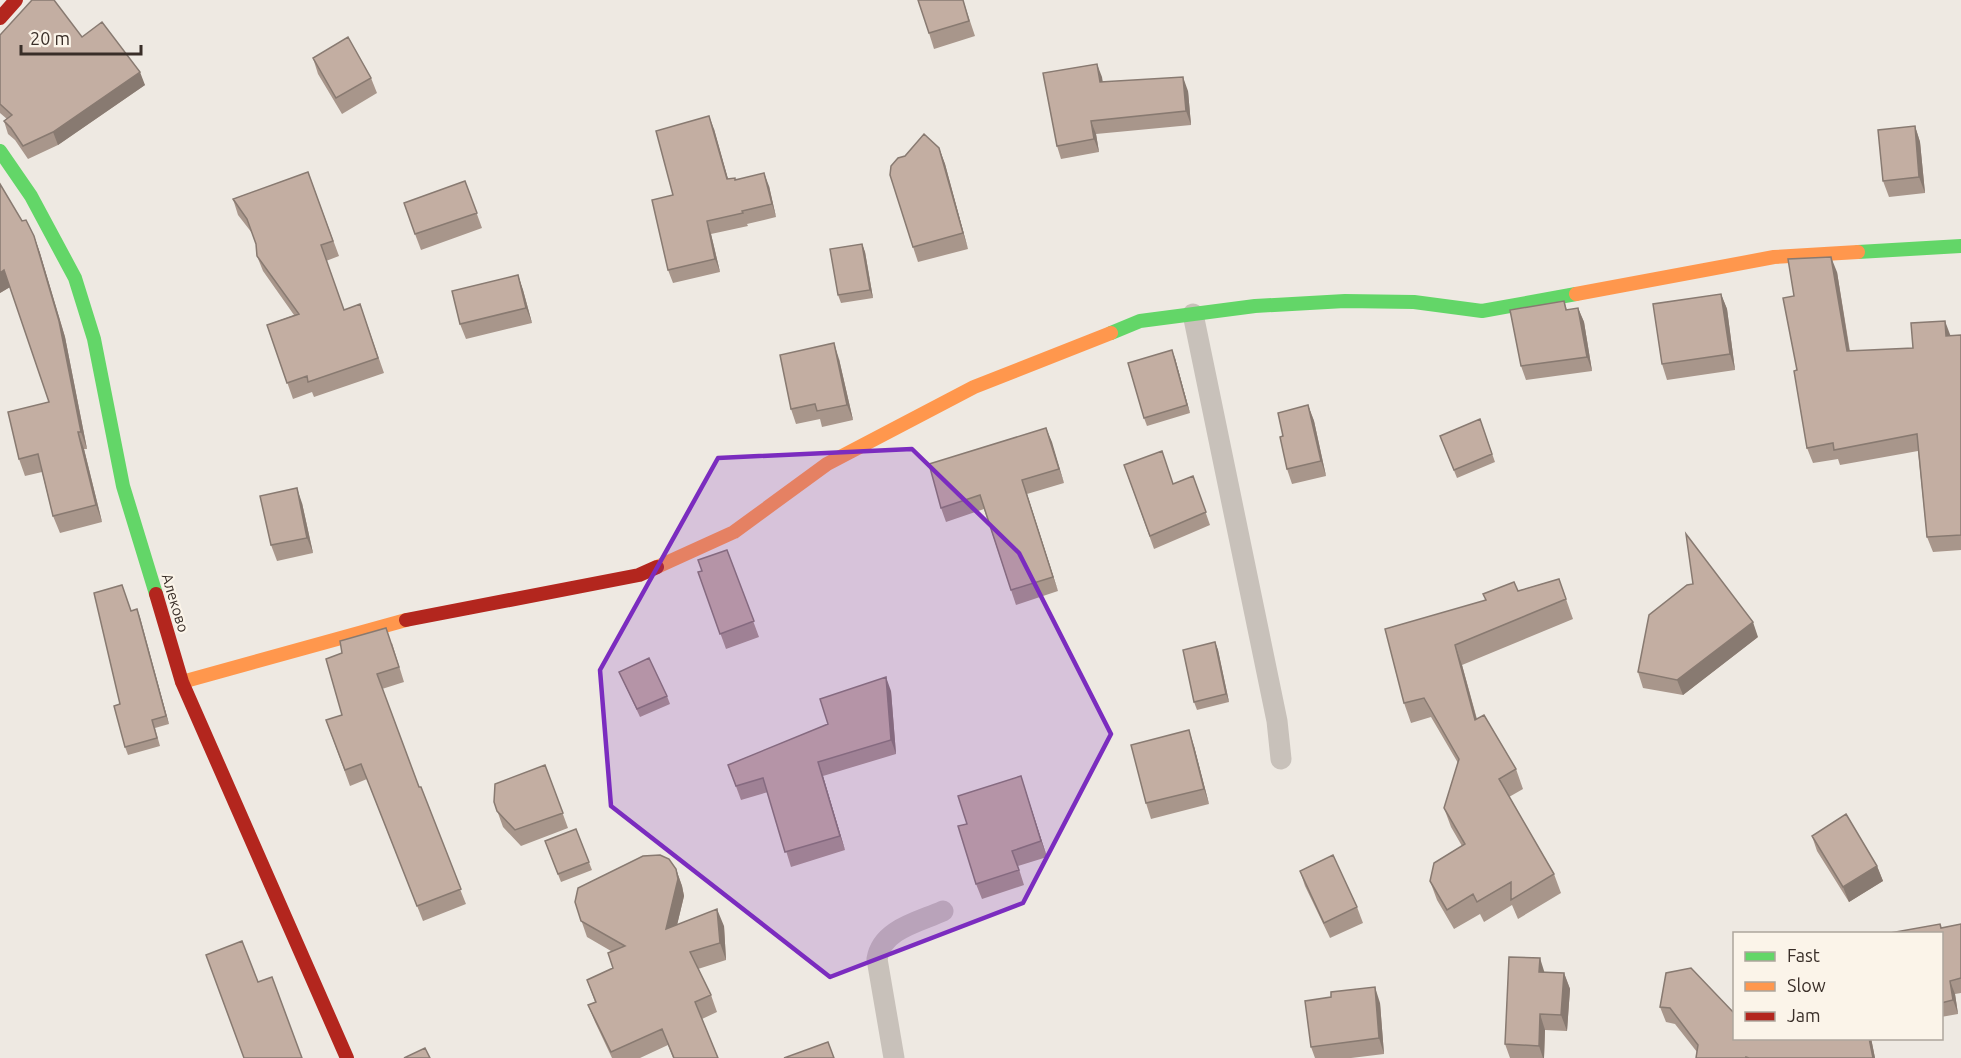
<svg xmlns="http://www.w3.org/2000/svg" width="1961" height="1058" font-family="Ubuntu,sans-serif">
<rect width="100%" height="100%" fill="#eee9e2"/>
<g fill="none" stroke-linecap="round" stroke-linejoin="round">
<path stroke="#c8c1ba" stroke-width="21" d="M1193,314L1277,721L1281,759
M894,1058L877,959C882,929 919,922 943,911"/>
<path stroke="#63d668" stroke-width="14" d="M0,151L31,196L75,278L94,339L123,486L156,594
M1858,252L1961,246
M1111,333L1140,321L1255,306L1345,301L1414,302L1482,311L1576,294"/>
<path stroke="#ff974d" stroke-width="14" d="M1576,294L1774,257L1858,252
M657,567L734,532L827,464L974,387L1111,333
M182,682L406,620"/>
<path stroke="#b3261e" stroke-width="14" d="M0,18L16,0
M156,594L182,682L347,1058
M406,620L639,575L657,567"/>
</g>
<path fill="#a8968b" d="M963,0L975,36L934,49L929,33Z
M0,35L82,37L145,85L58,145L28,159L15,140L8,134L4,121L7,119L0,113Z
M313,58L371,78L377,93L342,114L318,74Z
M1102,77V82L1188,91L1191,125L1096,134L1099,152L1061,159L1057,146Z
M1915,126L1920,142L1925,193L1889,197L1883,181Z
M714,129L728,179L769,186L776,217L747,224L748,226L711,234L720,272L673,283L668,270L673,195Z
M939,148L945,164L968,249L918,262L913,247Z
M308,172L339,256L326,261L344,310L360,304L384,373L314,397L312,392L293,399L267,325L294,315L263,271L257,256L256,244L252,233L238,215L233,199Z
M465,181L482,228L421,250L415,234Z
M22,221L34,236L40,253L65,337L87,449H84L102,522L60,533L53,516L42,472L25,476L19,459L49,402L10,287L0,293Z
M862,244L865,252L873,298L841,303L838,295Z
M1837,272L1850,351L1913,348L1951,336L1961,335V550L1933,552L1927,537L1918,451L1840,465L1838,459L1813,463L1807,448L1797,370L1794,296Z
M518,275L523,290L532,323L466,339L460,324Z
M1721,294L1727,309L1735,370L1667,380L1662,364Z
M1564,301L1567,310L1578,308L1584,322L1592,371L1526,380L1521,366Z
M1175,358L1190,413L1147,426L1144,418Z
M839,359L853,420L822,427L820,419L796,424L791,409Z
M1308,405L1314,421L1326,476L1292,484L1287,469L1283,436Z
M1480,419L1495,462L1457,478L1440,436Z
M1046,428L1064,483L1027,494L1058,591L1016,605L984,509L946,522L941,508Z
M1124,465L1174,484L1193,476L1210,525L1154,549Z
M302,503L313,553L277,561L271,545Z
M727,550L759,637L726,649L698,572L702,571Z
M1559,579L1573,619L1462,665L1477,719L1516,769L1523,789L1509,797L1554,874L1561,893L1518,919L1512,905L1484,922L1480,914L1454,929L1437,900L1430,881L1462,846L1451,827L1444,808L1458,763L1431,717L1411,723L1404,703L1486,600Z
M137,609L169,724L155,728L160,746L128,755L125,747L120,704L131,611Z
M1758,637L1683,695L1643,688L1638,672Z
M1215,642L1218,650L1229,702L1197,710L1194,702Z
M392,643L404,682L382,689L419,787L466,904L423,921L367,779L350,786L326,720L342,715Z
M619,672L667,696L670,704L640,717Z
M891,691L896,754L823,776L845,850L791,867L768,792L741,800L728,765L828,724Z
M1194,746L1209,804L1151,819L1146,803Z
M545,765L568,828L521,846L503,827L494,802Z
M1026,792L1047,857L1018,866L1024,885L982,899L976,884L967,824Z
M576,829L592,870L561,882L545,841Z
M1812,836L1877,866L1883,881L1849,902L1817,851Z
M676,869L682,886L684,896L677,925L724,926L726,960L698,969L711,995L717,1012L702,1019L718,1058H673L668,1045L640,1058H612L595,1022L588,1005L595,1002L587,980L613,968L611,951L587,937L575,902Z
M1300,871L1357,907L1363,923L1330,938L1305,886Z
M1940,924L1941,928L1961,924V993L1955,994L1958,1014L1941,1017V933Z
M1545,972L1564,973L1570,989L1567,1031L1545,1030L1544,1058H1510L1505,1044Z
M1666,973L1734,1038H1871L1875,1058H1696L1697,1052L1675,1024L1666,1022L1660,1007Z
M1380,1003L1384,1054L1351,1058H1315L1311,1047Z"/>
<path fill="#887a71" d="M1097,64L1102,77L1105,95L1100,82Z
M140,72L145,85L58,145L53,132Z
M1183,77L1188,91L1191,125L1186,111Z
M709,116L714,129L732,193L727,179Z
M1091,121L1096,134L1099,152L1094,139Z
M1915,126L1920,142L1925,193L1919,177Z
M939,148L945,164L968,249L963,233Z
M764,173L769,186L776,217L772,204Z
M707,221L711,234L720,272L715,259Z
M34,236L40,253L65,337L87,449L81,432Z
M862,244L865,252L873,298L870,290Z
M1831,257L1837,272L1852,367L1847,351Z
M4,270L10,287L0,293V273Z
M518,275L523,290L532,323L526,308Z
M1721,294L1727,309L1735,370L1730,354Z
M1578,308L1584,322L1592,371L1587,357Z
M1945,321L1951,337L1946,336Z
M834,343L839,359L853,420L847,405Z
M1172,350L1175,358L1190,413L1187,405Z
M1308,405L1314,421L1326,476L1321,461Z
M1046,428L1052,442L1064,483L1059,469Z
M78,432L84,449L102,522L96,505Z
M1022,480L1027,494L1058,591L1053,577Z
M297,488L302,503L313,553L307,538Z
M137,609L140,617L169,724L166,716Z
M1753,622L1758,637L1683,695L1677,680Z
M1215,642L1218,650L1229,702L1226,694Z
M1455,645L1462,665L1482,739L1475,720Z
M886,677L891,691L896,754L891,740Z
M1189,730L1194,746L1209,804L1204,789Z
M818,762L823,776L845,850L840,836Z
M1021,776L1026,792L1047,857L1041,841Z
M1877,866L1883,881L1849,902L1843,887Z
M676,869L682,886L684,896L672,946L666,929Z
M717,909L724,926L726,960L720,943Z
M1540,958L1545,974L1539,972Z
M1564,973L1570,989L1567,1031L1561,1015Z
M1950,981L1955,994L1958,1014L1953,1000Z
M1375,987L1380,1003L1384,1054L1379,1038Z
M1540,1014L1545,1030L1544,1058H1543L1539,1046Z
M1869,1038H1871L1875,1058H1873Z"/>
<path fill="#c3aea2" stroke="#887a71" stroke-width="1.5" d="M32,0H54L82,37L102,22L140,72L53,132L23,146L11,128L4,121L12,115L0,104V35Z
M918,0H963L969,21L929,33Z
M348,37L371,78L336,98L313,58Z
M1097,64L1100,82L1183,77L1186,111L1091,121L1094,139L1057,146L1043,73Z
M709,116L727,179L735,178V180L764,173L772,204L742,211L743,213L707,221L715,259L668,270L652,200L673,195L656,131Z
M1915,126L1919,177L1883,181L1878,130Z
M924,134L939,148L963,233L913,247L890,175L891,166L898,158L905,156Z
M308,172L333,241L321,245L344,310L360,304L378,358L308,382L307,376L287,383L267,325L299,314L257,256L256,244L247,219L233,199Z
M465,181L477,213L415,234L404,203Z
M0,184L22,221L26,220L34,236L59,321L81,432H78L96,505L53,516L38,454L19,459L8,412L49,402L4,270L0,273Z
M862,244L870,290L838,295L830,249Z
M1831,257L1847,351L1913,348L1911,323L1945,321L1946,336L1961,335V535L1927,537L1917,434L1834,450L1833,443L1807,448L1794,371L1797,370L1783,298L1794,296L1788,259Z
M518,275L526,308L460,324L452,291Z
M1721,294L1730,354L1662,364L1653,304Z
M1564,301L1566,310L1578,308L1587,357L1521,366L1510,310Z
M834,343L847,405L817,411L815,404L791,409L780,355Z
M1172,350L1187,405L1144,418L1128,363Z
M1308,405L1321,461L1287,469L1280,437L1283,436L1278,413Z
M1480,419L1492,454L1454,470L1440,436Z
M1046,428L1059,469L1022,480L1053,577L1011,590L980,495L941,508L929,464Z
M1162,451L1173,484L1193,476L1206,512L1150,536L1124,465Z
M297,488L307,538L271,545L260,496Z
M1686,534L1753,622L1677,680L1638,672L1649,615L1687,585L1693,584Z
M727,550L754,621L720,634L698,572L702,571L698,560Z
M1559,579L1566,599L1455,645L1475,720L1484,715L1516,769L1499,779L1554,874L1511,900V882L1477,902L1473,894L1447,910L1430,881L1434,863L1465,844L1444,808L1459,759L1424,698L1404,703L1385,629L1486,600L1483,594L1514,582L1518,591Z
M122,585L131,611L137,609L166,716L152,720L157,738L125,747L114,706L120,704L94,593Z
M386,628L399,667L377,674L419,787H421L461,889L417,906L361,764L345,770L326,720L342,715L326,659L342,653L340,641Z
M1215,642L1226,694L1194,702L1183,650Z
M649,658L667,696L637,709L619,672Z
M886,677L891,740L818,762L840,836L785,852L763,778L736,786L728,765L828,724L820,699Z
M1189,730L1204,789L1146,803L1131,745Z
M545,765L563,813L515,830L497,811L494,802L495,784Z
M1021,776L1041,841L1012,851L1019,870L976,884L958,826L967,824L958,796Z
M1846,814L1877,866L1843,887L1812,836Z
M576,829L589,862L558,874L545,841Z
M660,855L669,859L676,869L678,879L666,929L717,909L720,943L690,952L711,995L695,1002L718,1058H674L662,1029L611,1052L588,1005L596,1002L587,980L613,968L608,953L625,946L581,921L575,902L578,888L643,856Z
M1333,855L1357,907L1324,923L1300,871Z
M1940,924L1941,928L1961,924V978L1950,981L1953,1000L1941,1003V933H1890Z
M242,941L258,982L272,977L302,1058H244L206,955Z
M1509,957L1540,958L1539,972L1564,973L1561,1015L1540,1014L1539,1046L1505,1044Z
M1691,968L1734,1013V1038H1869L1873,1058H1749L1746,1057V1058H1696L1698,1045L1670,1008L1660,1007L1666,973Z
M1375,987L1379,1038L1311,1047L1305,1001L1331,997V992Z
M828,1042L834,1058H784Z
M425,1048L430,1058H404Z"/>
<path fill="#7b2cbf" fill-opacity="0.2" stroke="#7b2cbf" stroke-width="4.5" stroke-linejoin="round" d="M912,449L1019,553L1111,734L1023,903L830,977L611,806L600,670L718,458Z"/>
<g text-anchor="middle" stroke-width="4.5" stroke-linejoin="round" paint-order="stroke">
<g font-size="15" fill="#392e28" stroke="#fbf4e9">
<text transform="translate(175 603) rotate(73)" y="5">Алеково</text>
</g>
</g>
<rect x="1733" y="932" width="210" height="108" fill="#fbf4e9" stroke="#ada59c" stroke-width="1.5"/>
<rect x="1745" y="952" width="30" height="9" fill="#63d668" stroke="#ada59c" stroke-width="1.5"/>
<text x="1787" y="962" font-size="18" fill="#392e28">Fast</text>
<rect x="1745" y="982" width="30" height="9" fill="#ff974d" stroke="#ada59c" stroke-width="1.5"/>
<text x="1787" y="992" font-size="18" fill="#392e28">Slow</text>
<rect x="1745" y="1012" width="30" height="9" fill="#b3261e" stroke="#ada59c" stroke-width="1.5"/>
<text x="1787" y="1022" font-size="18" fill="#392e28">Jam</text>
<path d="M21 45v9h120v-9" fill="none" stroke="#392e28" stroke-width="3"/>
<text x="30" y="45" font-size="18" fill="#392e28" stroke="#fbf4e9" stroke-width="4.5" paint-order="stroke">20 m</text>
</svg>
